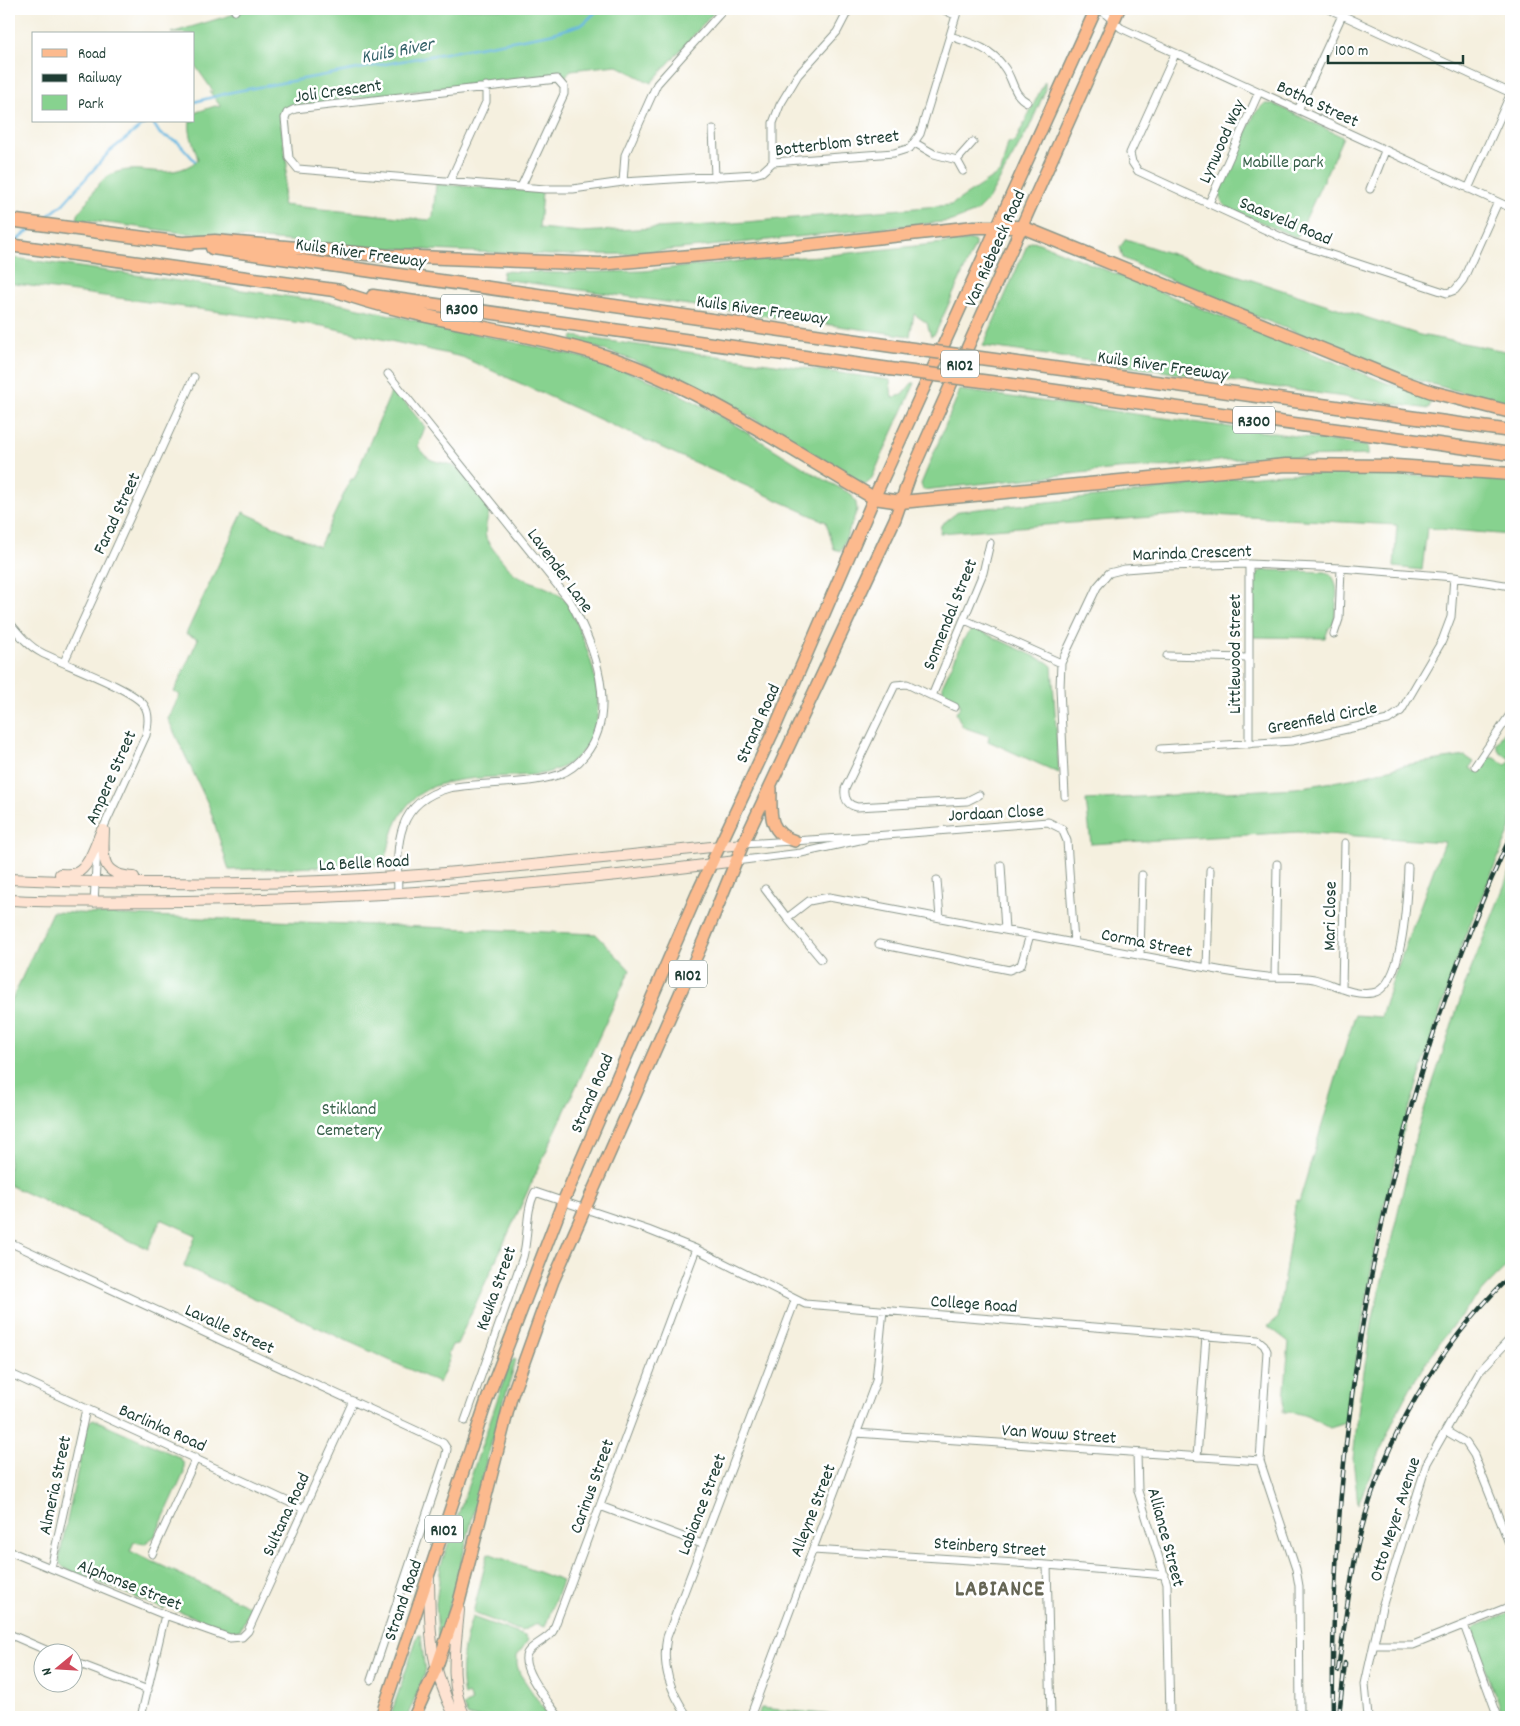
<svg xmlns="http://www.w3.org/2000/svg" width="1520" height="1726" font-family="Dekko,sans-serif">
<rect width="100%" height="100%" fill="#fff"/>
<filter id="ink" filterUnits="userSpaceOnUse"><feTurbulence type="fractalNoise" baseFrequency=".02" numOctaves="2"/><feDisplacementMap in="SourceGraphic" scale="10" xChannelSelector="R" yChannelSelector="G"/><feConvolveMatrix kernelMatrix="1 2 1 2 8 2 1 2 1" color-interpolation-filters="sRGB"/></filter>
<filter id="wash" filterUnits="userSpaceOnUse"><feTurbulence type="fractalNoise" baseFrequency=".0096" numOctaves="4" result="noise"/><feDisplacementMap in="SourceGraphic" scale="20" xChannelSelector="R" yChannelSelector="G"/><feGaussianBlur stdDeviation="1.12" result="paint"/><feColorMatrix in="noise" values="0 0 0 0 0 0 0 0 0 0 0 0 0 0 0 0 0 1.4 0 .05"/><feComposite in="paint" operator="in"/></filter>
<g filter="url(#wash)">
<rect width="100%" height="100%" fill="#f5f0df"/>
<path fill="#87d28f" stroke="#538862" d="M251,9H717L651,83L616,65L571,70L563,79L551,75L290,106L283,112L280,118L287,165L282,205L429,220L433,216L436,184L542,192L539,228L581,232L709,225L951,205L1001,172L1008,143L1015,142L1045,81V91L1029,128L988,200L976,212L952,221L632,254L551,255L379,248L183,233L77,219L79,212C87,203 97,184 105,178C136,157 166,186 198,160C195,146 188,135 190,121H194V113L215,106L221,107L210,92L213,91L194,64V34L171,33Z
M1264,104H1274L1343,137L1297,238L1226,207L1221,200L1220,190L1255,113Z
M1126,239L1420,335L1511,352V406L1410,378L1210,298L1123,258L1120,247Z
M972,240L975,242V246L935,334L931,336L927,323L914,314L910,336L502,279L503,271L557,273L644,271L749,260L821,256Z
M1034,241L1384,382L1432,397L1429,409L983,346L1028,243Z
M15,258L341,304L599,361L655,382L709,409L814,474L851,494L856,503L857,510L841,551L834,549L826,522L462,357L323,326L9,283V261Z
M573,336L890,380L892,398L902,395L912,383H915L871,480L865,485C772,429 679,368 572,341Z
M393,388L425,427L418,446C431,469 443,457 460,470C470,478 482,500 490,511C487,520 484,529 486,538C488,544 510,571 515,574C532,584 554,587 566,601C587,644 620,717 577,757C567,766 554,772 541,774C508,778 456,775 428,789C410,798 398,815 392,835C388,845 389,858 379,865L229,870L209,806L168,719L180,695L174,692L198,639L186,634L243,512L319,547L351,479H354Z
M960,390L1368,446V455L1236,459L1175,466L1117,469L923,490L921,484Z
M1357,473L1511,480V535L1427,528L1422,570L1394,567L1397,525L1212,515H1178L940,533L941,525L959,511L1126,494L1224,479L1281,474Z
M1263,570L1326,572C1343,578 1335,609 1334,624L1329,628L1325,638L1252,637L1253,580L1257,573Z
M978,630L1047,662L1052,666L1059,773L988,741L989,736L963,727L956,713L961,705L948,699L943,693V684L965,637L970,631Z
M1511,721V828L1462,943L1406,1119L1376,1241L1346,1423L1330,1428C1315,1420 1301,1411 1283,1412L1289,1342L1268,1326L1278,1318L1296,1200L1299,1202L1355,1015L1381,1017L1392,982L1444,842L1298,832L1091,844L1086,800L1296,788L1351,779L1405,765L1465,756L1474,762L1470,768L1476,772L1489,757L1495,758L1506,765L1511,760L1499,751L1496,745Z
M1511,869V1263C1466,1304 1427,1354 1399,1409C1384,1440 1372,1472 1358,1504L1353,1459L1360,1395L1373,1318L1417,1131L1466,982Z
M52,912L596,934L630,970L457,1344L452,1345L448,1354L450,1358L439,1383L184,1266L196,1235L161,1219L148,1249L9,1185V1006Z
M514,1359L516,1360L486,1462L455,1588L440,1637H438L436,1603L441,1565L510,1362Z
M93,1419L179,1457L184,1464V1473L155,1536L144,1544L134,1542L130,1551L251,1607L240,1630L232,1631L167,1607L164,1609L64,1568L60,1564L59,1558L87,1427L90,1421Z
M488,1553L562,1581L545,1627L537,1624L521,1631L473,1613Z
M1511,1612V1717H1503L1472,1636V1631L1477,1626Z
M472,1617L525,1636L528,1640L517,1656V1665L520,1674L549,1717H468L463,1706L472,1702L468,1694L464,1696C458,1667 464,1644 472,1617Z
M418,1635H421L425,1674L407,1717H390Z
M761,1708L845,1716V1717H757Z"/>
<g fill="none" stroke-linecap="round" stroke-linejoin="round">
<path stroke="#66b7e1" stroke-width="2.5" d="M194,102L232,92L550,34L583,24L599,9
M152,121L160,134L178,142L195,161
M44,219L63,204L110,151L148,121
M16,241L33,227"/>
</g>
</g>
<g filter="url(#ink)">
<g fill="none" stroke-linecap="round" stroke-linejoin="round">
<defs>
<path id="street" d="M234,9L235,11
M942,9L955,15
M1100,9L1121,28L1511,208
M1329,9L1511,93
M950,36C971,43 991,48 1004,67C1014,80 1012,94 1027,102
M1175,54L1130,153L1132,162L1138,171L1292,242L1447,293L1455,290L1463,280L1498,202
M1298,110L1345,9
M713,129L715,177
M915,143L934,154L957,160L973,142
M957,160L963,171
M773,162V123L780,105L798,75L837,32L849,9
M450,181L486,102V86
M623,182L625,155L657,84L724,9
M521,187L564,94V87L557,79L295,109L287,113L285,118L289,158L298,169L545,189H573L623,182L755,174L762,172L773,162L894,153L910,148L920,134L958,9
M1370,189L1385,151
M1468,189L1511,93
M1209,203L1259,92
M388,374L570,601C594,644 620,711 585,755C578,764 569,771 558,775C523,786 484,781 449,788C393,803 397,847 398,894
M1249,564V744
M965,620L1061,663
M9,622C18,633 28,646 42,653C63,664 131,688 144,705C150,714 148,725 146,735L101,833
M1334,634L1339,619L1341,568
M1167,656L1247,658
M64,662L194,377
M932,696L983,573L990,543
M955,707L907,684L895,685L845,789C844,798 847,805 857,807L967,801L979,795
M1160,749L1292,741L1388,720L1401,711L1442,641L1451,617L1454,577
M1475,766L1511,713
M1065,796L1060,688L1061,663L1097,587L1109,573L1125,569L1164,566L1249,564L1341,568L1454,577L1511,586
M743,844L874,836L1048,822L1062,829L1067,841L1074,943
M736,861L801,853L864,839
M1001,865L1005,930
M937,880L940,918
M765,889L787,918
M94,903L97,848
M879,944L1009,970L1021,965L1030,935
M1140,956L1142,875
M821,959L787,918L809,901L829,897L1207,968C1228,972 1247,975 1268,977C1283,978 1299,976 1314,979C1334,984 1351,996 1372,993C1405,988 1407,892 1408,867
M1207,968L1210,870
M1275,977L1277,864
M1342,989L1345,843
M9,1242L443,1443L447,1449L445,1459L371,1680
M9,1373L304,1509
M465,1421L523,1257C529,1235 525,1212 535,1192L648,1230L696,1249L805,1304L1258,1340L1264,1345L1267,1351L1260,1461L1296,1569L1299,1586L1300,1717
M1446,1431L1466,1443L1474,1455L1511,1548
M856,1433L1260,1461
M1137,1454L1138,1491L1167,1584L1170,1717
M1197,1457L1206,1336
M600,1506L702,1544
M813,1550L1047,1565L1165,1575
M9,1551L165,1615L230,1638L242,1637L248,1631L353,1401
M152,1554L196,1458
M1047,1565L1051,1717
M51,1568L86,1409
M1464,1625L1498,1717
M9,1634L55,1654
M1374,1645H1413L1511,1606
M72,1661L148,1690
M141,1717L165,1615
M559,1717C550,1704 517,1666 528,1652C535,1643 547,1640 553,1631L696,1249
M688,1717C671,1692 661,1668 667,1637L795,1301
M750,1717L876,1381L883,1310
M1368,1717L1365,1684L1382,1607L1427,1463L1479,1372L1511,1338"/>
<path id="secondary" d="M104,830C103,858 100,875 134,877
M60,874C66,874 71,875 76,873C90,867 96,842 102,830
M9,879C127,884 245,886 363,879C490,871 616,856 743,844
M9,900C68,903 127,901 186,901C370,898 554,885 736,861
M429,1578C430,1635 429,1664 455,1717
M459,1610C456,1648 448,1682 465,1717"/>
<path id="primary" d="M771,788C771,812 767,833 795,841
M381,1717L488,1397L563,1202L697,894L773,732L874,498L1096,9
M414,1717L436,1669L459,1602L511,1398L553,1281L705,937L743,844L895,519L910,476L1119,9"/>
<path id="highway" d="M9,220L190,244
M183,243L215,241L391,256L600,264L792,247L974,227H1022L1398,380L1432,392L1511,412
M9,245L341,291
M212,248L906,348
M334,290C418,321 509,328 595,353C692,382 786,447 874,498L901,502L1286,465L1396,466L1511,474
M373,296L890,369
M1010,362L1511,431
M998,383L1511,454"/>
</defs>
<use href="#street" stroke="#8a968a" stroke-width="9"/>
<use href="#secondary" stroke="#8a968a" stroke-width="12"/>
<use href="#primary" stroke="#8a968a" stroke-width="14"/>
<use href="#highway" stroke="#8a968a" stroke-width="15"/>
<use href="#street" stroke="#fff" stroke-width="7"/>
<use href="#secondary" stroke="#fee3d2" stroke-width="10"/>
<use href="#primary" stroke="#fcba8e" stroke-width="11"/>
<use href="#highway" stroke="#fcba8e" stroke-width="12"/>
<defs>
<path id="rail" d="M1338,1671C1344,1629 1349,1586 1358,1544C1381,1442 1437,1348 1511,1275
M1339,1715L1345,1663
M1333,1717C1329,1417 1385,1108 1511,835"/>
</defs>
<use href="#rail" stroke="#1f3d34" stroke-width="4.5"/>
<use href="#rail" stroke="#fff" stroke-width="2.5" stroke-dasharray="8" stroke-linecap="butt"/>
<defs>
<path id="highway-bridge" d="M906,348L1010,362
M890,369L998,383"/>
</defs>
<use href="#highway-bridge" stroke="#8a968a" stroke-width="15" stroke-linecap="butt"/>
<use href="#highway-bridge" stroke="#fcba8e" stroke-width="12"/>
</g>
</g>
<g text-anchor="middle" stroke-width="5" stroke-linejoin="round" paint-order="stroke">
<g fill="#fff" stroke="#627771" stroke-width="1">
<rect x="441" y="294.5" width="42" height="27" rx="4"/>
<rect x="941" y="350.5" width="38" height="27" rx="4"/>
<rect x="1233" y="406.5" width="42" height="27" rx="4"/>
<rect x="669" y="960.5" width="38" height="27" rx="4"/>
<rect x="425" y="1515.5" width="38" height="27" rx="4"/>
</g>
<g font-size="16" font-weight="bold" fill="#1f3d34">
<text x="462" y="314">R300</text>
<text x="960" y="370">R102</text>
<text x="1254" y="426">R300</text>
<text x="688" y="980">R102</text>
<text x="444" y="1535">R102</text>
</g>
<g font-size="18" fill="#1f3d34" stroke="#fff">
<text transform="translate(338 90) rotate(-8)" y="6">Joli Crescent</text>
<text transform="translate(1318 103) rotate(25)" y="6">Botha Street</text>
<text transform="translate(1221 141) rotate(-66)" y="6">Lynwood Way</text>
<text transform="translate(837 142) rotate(-7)" y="6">Botterblom Street</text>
<text transform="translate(1286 220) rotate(23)" y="6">Saasveld Road</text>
<text transform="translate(994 248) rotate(-66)" y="6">Van Riebeeck Road</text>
<text transform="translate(361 252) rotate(8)" y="6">Kuils River Freeway</text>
<text transform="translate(762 309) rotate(8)" y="6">Kuils River Freeway</text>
<text transform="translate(1163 365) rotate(8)" y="6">Kuils River Freeway</text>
<text transform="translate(116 513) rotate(-65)" y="6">Farad Street</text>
<text transform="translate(1192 552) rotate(-2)" y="6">Marinda Crescent</text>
<text transform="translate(561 570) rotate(54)" y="6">Lavender Lane</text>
<text transform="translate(949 614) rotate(-68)" y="6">Sonnendal Street</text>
<text transform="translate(1234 654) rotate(-90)" y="6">Littlewood Street</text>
<text transform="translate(1322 717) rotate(-11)" y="6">Greenfield Circle</text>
<text transform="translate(757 723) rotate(-66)" y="6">Strand Road</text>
<text transform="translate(110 777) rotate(-66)" y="6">Ampere Street</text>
<text transform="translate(996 812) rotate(-3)" y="6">Jordaan Close</text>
<text transform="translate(364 862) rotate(-3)" y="6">La Belle Road</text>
<text transform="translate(1329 916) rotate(-89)" y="6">Mari Close</text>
<text transform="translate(1147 942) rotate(11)" y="6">Corma Street</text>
<text transform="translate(591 1093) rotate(-67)" y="6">Strand Road</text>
<text transform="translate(495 1288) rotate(-70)" y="6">Keuka Street</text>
<text transform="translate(974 1303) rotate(4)" y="6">College Road</text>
<text transform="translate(230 1328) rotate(25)" y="6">Lavalle Street</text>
<text transform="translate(163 1427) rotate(24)" y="6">Barlinka Road</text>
<text transform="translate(1059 1433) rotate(4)" y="6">Van Wouw Street</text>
<text transform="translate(54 1485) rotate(-78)" y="6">Almeria Street</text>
<text transform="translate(591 1486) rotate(-70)" y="6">Carinus Street</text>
<text transform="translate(701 1504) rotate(-69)" y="6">Labiance Street</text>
<text transform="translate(812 1510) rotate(-69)" y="6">Alleyne Street</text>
<text transform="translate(285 1514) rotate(-65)" y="6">Sultana Road</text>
<text transform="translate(1394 1519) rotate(-72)" y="6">Otto Meyer Avenue</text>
<text transform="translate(1167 1537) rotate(75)" y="6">Alliance Street</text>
<text transform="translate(990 1546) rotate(4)" y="6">Steinberg Street</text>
<text transform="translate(130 1584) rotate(22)" y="6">Alphonse Street</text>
<text transform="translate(402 1600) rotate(-71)" y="6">Strand Road</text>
</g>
<g font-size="18" fill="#39624b" stroke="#fff">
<text x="1283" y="167">Mabille park</text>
<text x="349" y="1114">Stikland<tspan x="349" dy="21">Cemetery</tspan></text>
</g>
<g font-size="19" font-style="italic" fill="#346268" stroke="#fff">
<text transform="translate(397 49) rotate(-11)" y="7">Kuils River</text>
</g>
<g font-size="22" font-weight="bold" letter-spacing="1" fill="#665" stroke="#fff">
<text x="1000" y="1595">LABIANCE</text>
</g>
</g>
<rect width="1520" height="1726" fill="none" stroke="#fff" stroke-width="30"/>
<rect x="32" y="32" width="162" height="90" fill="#ffffff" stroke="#a5b1ae"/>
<rect x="42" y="49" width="25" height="8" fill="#fcba8e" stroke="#a5b1ae"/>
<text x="78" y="58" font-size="15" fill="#1f3d34">Road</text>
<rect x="42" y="74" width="25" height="8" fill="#1f3d34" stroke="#a5b1ae"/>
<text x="78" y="82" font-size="15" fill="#1f3d34">Railway</text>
<rect x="42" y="95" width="25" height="15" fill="#87d28f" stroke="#a5b1ae"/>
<text x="78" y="108" font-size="15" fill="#1f3d34">Park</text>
<g transform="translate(58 1668) rotate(252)"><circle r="24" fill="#ffffff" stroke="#a5b1ae"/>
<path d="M0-4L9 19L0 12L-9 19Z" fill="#d1495b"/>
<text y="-8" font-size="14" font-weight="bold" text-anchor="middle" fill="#1f3d34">N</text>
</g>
<path d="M1328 55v8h135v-8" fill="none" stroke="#1f3d34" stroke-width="2.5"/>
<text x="1335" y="55" font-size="15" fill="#1f3d34" stroke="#ffffff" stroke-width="4" paint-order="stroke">100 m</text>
</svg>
